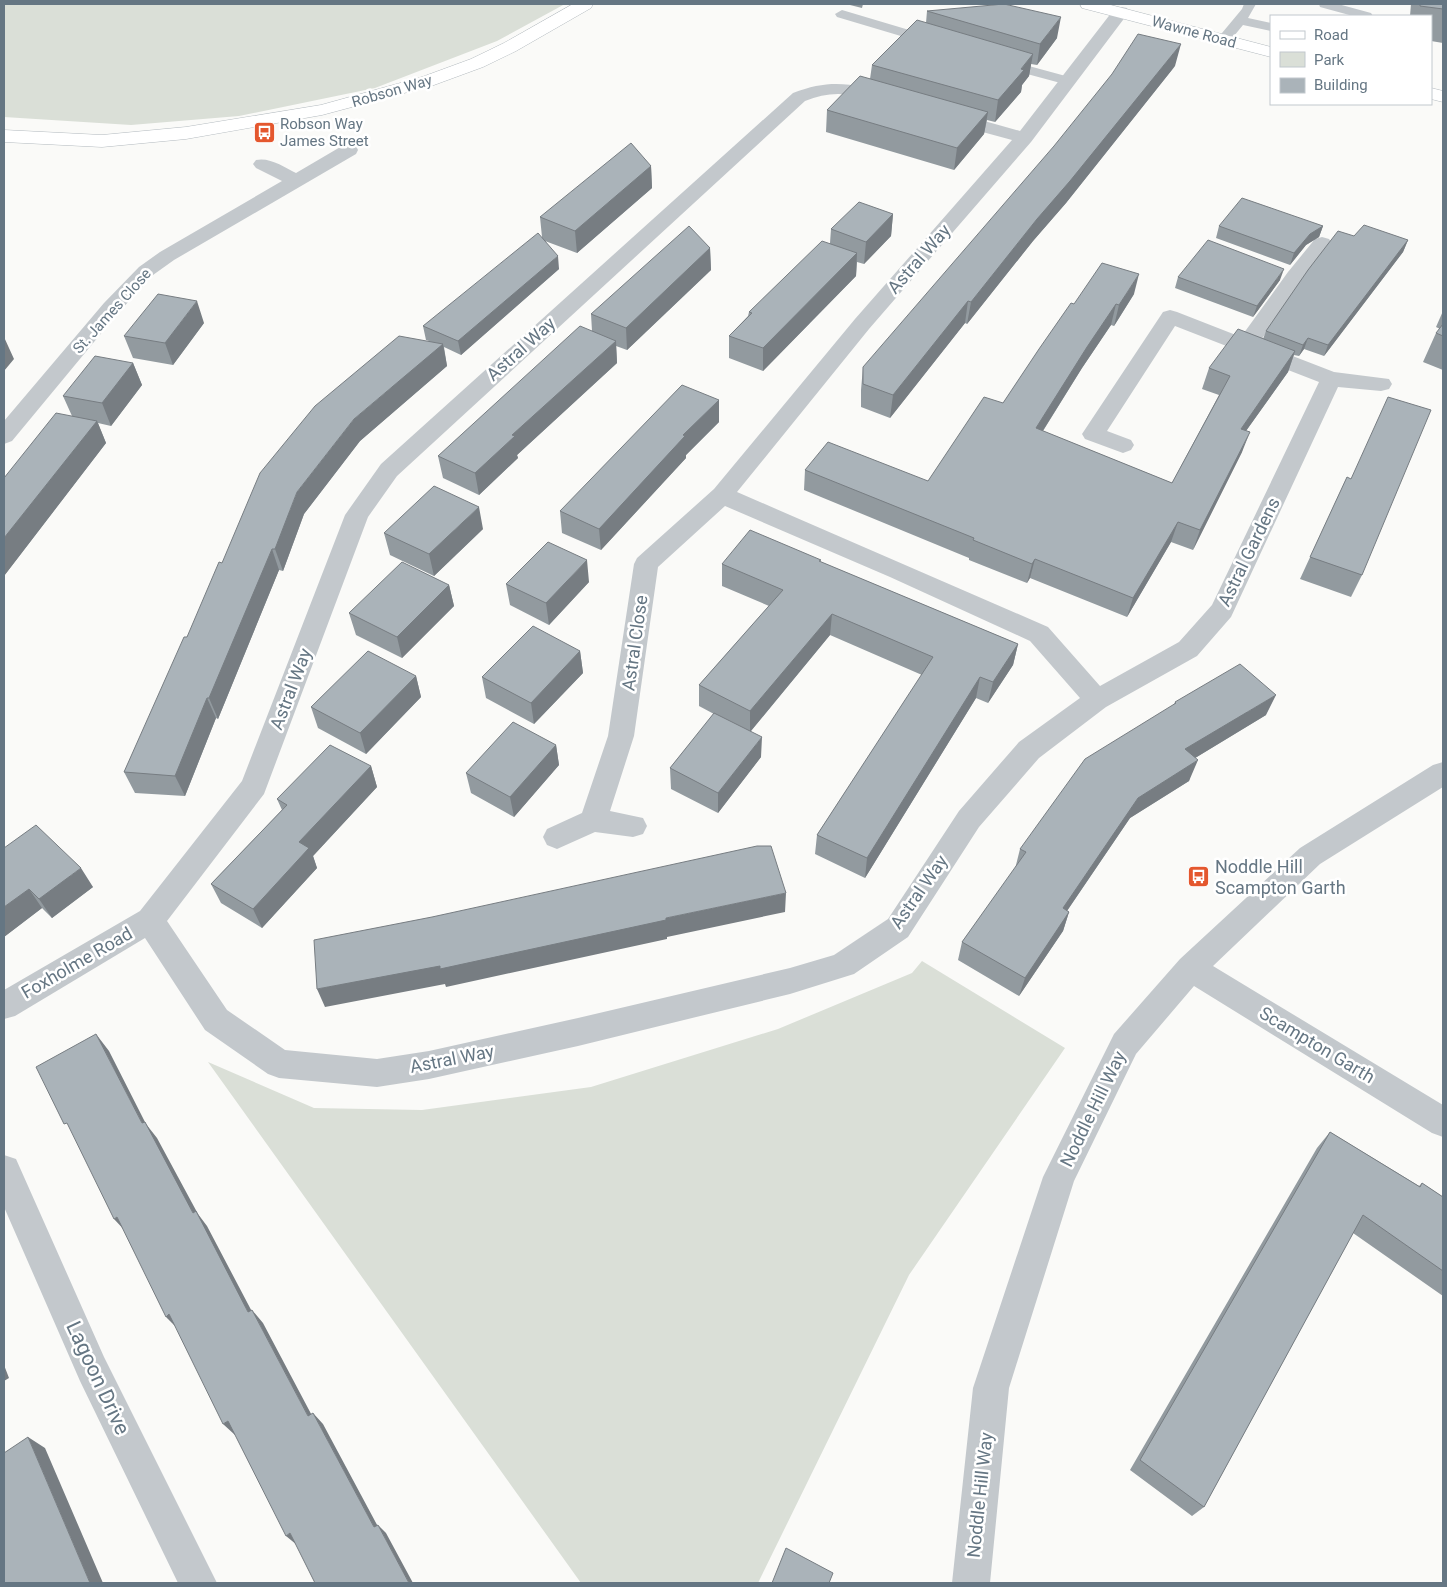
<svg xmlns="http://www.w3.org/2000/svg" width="1447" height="1587" font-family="Roboto,sans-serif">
<rect width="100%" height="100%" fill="#fafaf8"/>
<path fill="#dadfd7" d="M4,4H565L497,41L375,88L239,116L131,125L4,117Z
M922,961L1065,1048L909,1275L758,1583H581L208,1062L314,1108L422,1110L591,1087L778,1029L912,973Z"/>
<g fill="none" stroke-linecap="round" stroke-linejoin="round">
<defs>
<path id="secondary" d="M573,4H593L591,8L516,51L483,67L434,85L322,115L186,139L102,147L4,142V130L102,135L186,127L321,105L422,77L471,59L504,43Z
M1080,4H1107L1271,47V57L1082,8Z
M1431,88L1443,91V102L1431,99Z"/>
</defs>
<use href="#secondary" stroke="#b3babf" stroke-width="1"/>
<path fill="#c3c8cc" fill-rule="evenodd" d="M1244,4H1256L1248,18L1271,23V31L1243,25L1229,42H1219L1217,39L1242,9Z
M1319,4H1338L1371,13L1373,16H1353L1320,7Z
M842,10L936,38L938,41L931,45L837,17L835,14Z
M1003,59L1073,78L1075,81L1068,85L998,66L996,63Z"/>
<path fill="#c3c8cc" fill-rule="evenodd" d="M1121,7L1127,8L1129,12L1031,142L869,329L737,492L1048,627L1100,686L1179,642L1212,605L1319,382L1175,326L1107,431L1131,440L1134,445L1131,450L1123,453L1085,439L1082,434L1163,312L1170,310L1177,312L1241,337L1288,272L1315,239L1322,237L1329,239L1332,243L1302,280L1259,343L1334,372L1389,379L1392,384L1389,389L1381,391L1338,387L1231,617L1197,656L1106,707L1039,758L979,827L908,937L854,974L790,994L578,1046L429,1079L377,1087L279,1078L268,1074L205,1030L145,938L15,1016L4,1019V990L140,911L242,781L345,515L381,464L793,93C831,78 854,84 892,94L895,98L892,102C882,104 871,99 861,97C841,92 824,93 805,101L397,476L368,517L264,794L167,921L227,1010L285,1050L377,1059L429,1051L578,1018L790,968L834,955L888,919L959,811L1019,742L1080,698L1030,641L890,577L725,506L658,567L634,736L610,811L643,818L647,826L643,834L633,837L595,832L557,849L547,845L543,837L547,829L582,813L608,736L634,564L637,558L714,489L855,319L1012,140L942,121L940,117L942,113L949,111L1020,131L1115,8Z
M349,144L356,146L358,150L356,154L174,260L153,275L118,313L12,441L4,444V421L104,303L139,267L160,252L282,181L256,168L253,164L256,160C270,157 284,167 296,173L342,146Z
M1443,762V787L1320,864L1213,966L1443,1105V1137L1432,1133L1194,986L1136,1054L1074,1181L1009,1388L990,1583H952L973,1388L1043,1177L1114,1034L1180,959L1300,848L1433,765Z
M4,1155L16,1159L104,1357L217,1583H178L80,1381L4,1207Z"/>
<use href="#secondary" fill="#fff" fill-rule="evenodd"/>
</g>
<path fill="#929a9f" d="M846,4H863L862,8Z
M1411,4H1443V43L1431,41V16H1410Z
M927,11L1057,38L1037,65L1031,64L1029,76L1022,85L1021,92L995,122L987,120L984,134L954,170L826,132L827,110L870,79L872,65L926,23Z
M1175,66L1066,203L1033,241L967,324L965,323L890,418L861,407V390L863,367Z
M651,166L652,188L577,253L545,241L559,269L461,355L444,347L447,366L360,441L304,514L283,571L279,570L218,719L216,718L185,796L135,793L124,772L187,637L429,341L426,340L423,326L542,237L540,217Z
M893,214L891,236L864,264L857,262L856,276L763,371L729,358V336L748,316L749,312L830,243L831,229Z
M1219,226H1323L1319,237L1306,245L1290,265L1216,238Z
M1354,236L1408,240L1403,252L1324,356L1304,349L1299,356L1294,355L1288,372L1246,431L1242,452L1193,550L1171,542L1127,617L1030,578L1027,583L969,560V558L804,490L805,470L928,481L1003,403L1074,304L1134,294L1114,326L1111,325L1082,368L1043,431L1172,483L1219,395L1202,389L1209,368L1263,339L1266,331Z
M710,248L711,270L627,350L616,346L617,363L517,455L518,458L479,495L443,478L438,456L592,331L591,314Z
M1178,277L1280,280L1253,317L1175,288Z
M1443,311V370L1423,362L1436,333L1440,329L1436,327Z
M204,323L173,365L133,358L124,336Z
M133,363L142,385L111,426L98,423L106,443L4,576V478L72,416L63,396Z
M719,400V422L686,455V458L601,550L562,533L560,511Z
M1347,477L1362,575L1351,597L1300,579Z
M483,529L434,576L390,555L384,533Z
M821,562L1018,644L1013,665L988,703L976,698L865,878L815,854L817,835L922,675L830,635L751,731L761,757L718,813L671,789L670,768L714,714L699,706V685L769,606L722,586V564Z
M589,582L549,625L510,605L506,584Z
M449,585L454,606L402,658L356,635L349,613Z
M580,651L583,673L534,724L486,698L482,677Z
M416,676L421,697L366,754L318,728L311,707Z
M1175,702L1266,715L1195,758L1189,781L1130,818L1067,911L1069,912L1063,931L1019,996L958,960L962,942L1015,869L1020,849L1174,704Z
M556,745L559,765L514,817L471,793L466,773Z
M371,766L377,787L313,856L317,868L262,928L221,903L211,884L282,810L277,799Z
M4,848L93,887L52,918L42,908L4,937Z
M1330,1132L1419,1186L1422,1183L1443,1197V1296L1353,1233L1204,1507L1192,1516L1130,1470L1317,1148Z"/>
<path fill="#777d82" d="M1061,17L1057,38L1037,65L1040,44Z
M1181,44L1175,66L1066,203L1033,241L967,324L971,302L1037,219Z
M1033,54L1029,76L1022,85L1021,92L995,122L998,100Z
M988,112L984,134L954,170L957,148Z
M651,166L652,188L577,253L575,231Z
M893,214L891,236L864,264L866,242Z
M1323,226L1319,237L1306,245L1290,265L1294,253L1310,234Z
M1408,240L1403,252L1324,356L1328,345Z
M710,248L711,270L627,350L626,328Z
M857,253L856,276L763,371V348Z
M558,256L559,269L461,355L458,341Z
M1284,269L1280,280L1253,317L1257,306Z
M1139,274L1134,294L1114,326L1119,305Z
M197,301L204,323L173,365L165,343Z
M968,301L965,323L890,418L893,395Z
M1116,304L1111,325L1082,368L1032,448L1036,428L1087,347Z
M4,337L14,359L4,371Z
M1308,338L1304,349L1299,356L1303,345Z
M616,341L617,363L517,455L518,458L479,495L475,473L512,435Z
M443,344L447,366L360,441L304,514L283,571L275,549L297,492L354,419Z
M1295,351L1288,372L1233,449L1241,429Z
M133,363L142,385L111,426L102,403Z
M719,400V422L686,455V458L601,550L599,529L683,435Z
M97,421L106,443L4,576V538Z
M1250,432L1242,452L1193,550L1200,530Z
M479,507L483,529L434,576L429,554Z
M1178,522L1171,542L1127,617L1133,598Z
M272,549L279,570L218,719L209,698Z
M1035,559L1030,578L1027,583L1032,564Z
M587,560L589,582L549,625L546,603Z
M449,585L454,606L402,658L397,637Z
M832,614L830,635L750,732V711Z
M1018,644L1013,665L988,703L993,682Z
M580,651L583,673L534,724L531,703Z
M416,676L421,697L366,754L360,733Z
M980,677L976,698L865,878L867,858Z
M1276,695L1266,715L1177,769L1185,749Z
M207,698L216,718L185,796L175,776Z
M762,737L761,757L718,813V793Z
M556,745L559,765L514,817L510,797Z
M1198,760L1189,781L1130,818L1056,927L1063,908L1138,798Z
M371,766L377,787L313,856L317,868L262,928L253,909L299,842Z
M81,868L93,887L52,918L39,899Z
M29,889L42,908L4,937V907Z
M786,893L785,912L667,937V939L446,987L445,984L325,1007L317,989L666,918Z
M1069,912L1063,931L1019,996L1025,978Z
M96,1034L109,1051L146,1124L157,1138L198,1214L207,1226L259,1325L248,1312L193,1213L142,1123Z
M117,1217L128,1234L114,1219Z
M252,1310L263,1323L318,1427L308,1416Z
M169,1314L179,1330L166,1317Z
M4,1365L9,1378L4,1381Z
M313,1413L323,1424L383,1536L374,1527Z
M228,1421L240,1432L235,1435L223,1424Z
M28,1437L45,1448L103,1583H90Z
M378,1525L386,1533L413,1583H409Z
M290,1533L297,1545L286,1536Z"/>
<path fill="#aab3b9" stroke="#777d82" d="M1004,4L1061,17L1040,44L927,11Z
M1420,4H1443V9L1420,6Z
M917,20L1033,54L1021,69L1024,70L998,100L872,65Z
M1138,34L1181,44L1070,181L1037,219L971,302L968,301L893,395L863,384V367L1054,146L1112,74Z
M860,76L988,112L957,148L827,110Z
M631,143L651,166L575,231L540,217Z
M1242,198L1323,226L1310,234L1294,253L1219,226Z
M859,202L893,214L866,242L831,229Z
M1364,225L1408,240L1328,345L1308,338L1303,345L1266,331L1308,270L1338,231L1354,236Z
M689,226L710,248L626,328L591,314Z
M538,233L558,256L458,341L423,326Z
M1208,240L1284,269L1257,306L1178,277Z
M822,241L857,253L763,348L729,336L752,313L749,312Z
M1102,263L1139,274L1119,305L1116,304L1087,347L1036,428L1172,483L1230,376L1209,368L1238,329L1295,351L1241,429L1250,432L1200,530L1178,522L1133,598L1035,559L1032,564L973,540L974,538L805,470L828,442L928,481L984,397L1003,403L1039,349L1071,303L1074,304Z
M158,294L197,301L165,343L124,336Z
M1443,324V336L1436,333Z
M580,326L616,341L512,435L515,436L475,473L438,456Z
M399,336L443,344L354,419L297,492L275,549H272L209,698H207L175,776L124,772L184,637H187L219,562L222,563L260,473L315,406Z
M95,356L133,363L102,403L63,396Z
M682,385L719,400L683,435L685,436L599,529L560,511Z
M1388,397L1431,410L1362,575L1310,557L1347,477L1351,479Z
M56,413L97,421L4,538V478Z
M434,486L479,507L429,554L384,533Z
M750,530L821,560L819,561L1018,644L993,682L980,677L867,858L817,835L933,657L832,614L750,711L699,685L783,590L722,564Z
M548,542L587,560L546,603L506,584Z
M402,562L449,585L397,637L349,613Z
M533,626L580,651L531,703L482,677Z
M368,651L416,676L360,733L311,707Z
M1240,664L1276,695L1185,749L1198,760L1138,798L1063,908L1069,912L1025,978L962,942L1026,852L1020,849L1085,759L1176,703L1175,702Z
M714,713L762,737L718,793L670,768Z
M513,722L556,745L510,797L466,773Z
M330,745L371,766L299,842L309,848L253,909L211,884L287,805L277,799Z
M36,825L81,868L39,899L29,889L4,907V848Z
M757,846H771L786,893L666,918V920L440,969V966L317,989L314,940L432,917Z
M96,1034L142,1123L145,1122L193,1213L196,1211L248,1312L252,1310L308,1416L313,1413L374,1527L378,1525L409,1583H315L290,1533L286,1536L228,1421L223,1424L169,1314L166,1317L117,1217L114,1219L67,1123L64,1124L36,1067Z
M1330,1132L1420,1187L1422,1183L1443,1197V1271L1363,1215L1204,1507L1140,1460Z
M28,1437L90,1583H4V1453Z
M786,1548L833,1573L829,1583H772Z"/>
<defs>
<symbol id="bus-square" viewBox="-11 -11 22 22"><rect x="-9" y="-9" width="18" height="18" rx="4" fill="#e4572e" stroke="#fff"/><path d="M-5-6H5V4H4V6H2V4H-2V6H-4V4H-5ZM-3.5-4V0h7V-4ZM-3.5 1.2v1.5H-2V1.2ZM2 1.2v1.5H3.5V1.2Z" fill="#fff"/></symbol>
</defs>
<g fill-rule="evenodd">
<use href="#bus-square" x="252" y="120" width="25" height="25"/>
<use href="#bus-square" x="1186" y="864" width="25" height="25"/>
</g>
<g text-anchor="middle" stroke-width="5" stroke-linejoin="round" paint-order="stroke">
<g font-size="15" fill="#657683" stroke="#fff">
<text transform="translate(1194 32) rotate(15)" y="5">Wawne Road</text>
<text transform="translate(392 91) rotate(-16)" y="5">Robson Way</text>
<text transform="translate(112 311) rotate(-48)" y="5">St. James Close</text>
</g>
<g font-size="15" fill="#657683" stroke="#fff" text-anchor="start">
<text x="280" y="129">Robson Way<tspan x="280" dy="17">James Street</tspan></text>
</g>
<g font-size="18" fill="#657683" stroke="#fff">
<text transform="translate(919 259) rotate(-49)" y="6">Astral Way</text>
<text transform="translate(521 349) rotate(-42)" y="6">Astral Way</text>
<text transform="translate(1249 552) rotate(-64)" y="6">Astral Gardens</text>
<text transform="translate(635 643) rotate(-82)" y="6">Astral Close</text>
<text transform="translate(291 689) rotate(-69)" y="6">Astral Way</text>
<text transform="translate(919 892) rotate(-55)" y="6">Astral Way</text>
<text transform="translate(77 963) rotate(-30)" y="6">Foxholme Road</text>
<text transform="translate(1317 1045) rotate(31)" y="6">Scampton Garth</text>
<text transform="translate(452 1059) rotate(-11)" y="6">Astral Way</text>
<text transform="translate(1093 1109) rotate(-64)" y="6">Noddle Hill Way</text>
<text transform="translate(980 1495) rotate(-84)" y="6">Noddle Hill Way</text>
</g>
<g font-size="18" fill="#657683" stroke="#fff" text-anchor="start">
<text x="1215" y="873">Noddle Hill<tspan x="1215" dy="21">Scampton Garth</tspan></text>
</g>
<g font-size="21" fill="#657683" stroke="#fff">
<text transform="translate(98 1378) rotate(65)" y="7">Lagoon Drive</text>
</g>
</g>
<rect width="1447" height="1587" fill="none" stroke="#657683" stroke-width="10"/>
<rect x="1270" y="15" width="162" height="90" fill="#ffffff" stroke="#c1c8cd"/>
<rect x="1280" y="31" width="25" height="8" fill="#ffffff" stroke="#c1c8cd"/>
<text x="1314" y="40" font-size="15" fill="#657683">Road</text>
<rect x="1280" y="52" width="25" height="15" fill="#dadfd7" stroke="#c1c8cd"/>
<text x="1314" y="65" font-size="15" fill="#657683">Park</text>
<rect x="1280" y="78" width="25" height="15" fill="#aab3b9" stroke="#c1c8cd"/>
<text x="1314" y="90" font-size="15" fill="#657683">Building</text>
</svg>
